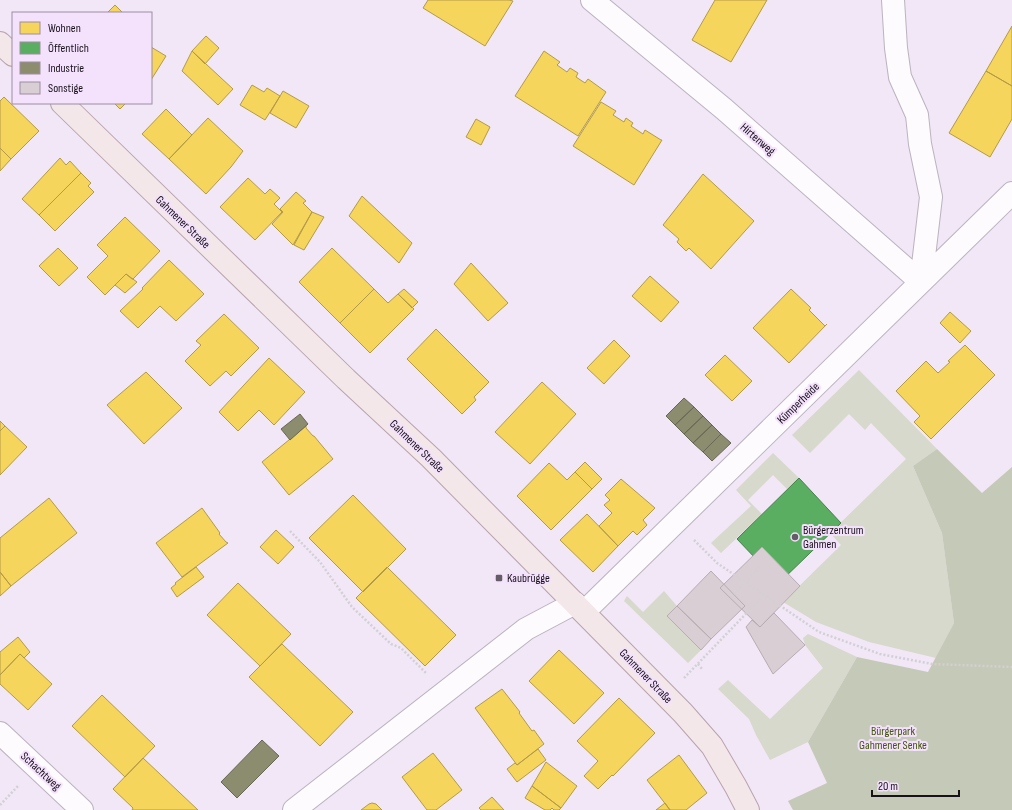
<svg xmlns="http://www.w3.org/2000/svg" width="1012" height="810" font-family="'Sofia Sans Condensed',sans-serif">
<rect width="100%" height="100%" fill="#f1e7f6"/>
<path fill="#d6d9cc" d="M859,370L937,449L913,466L942,533L954,623L936,658L869,642L816,622L783,602L841,545L830,533L906,459L871,423L865,430L849,414L810,453L792,435Z
M773,453L799,478L787,489L773,475L748,500L762,514L721,553L711,543L751,506L736,490Z
M664,591L677,606L667,616L701,650L688,663L624,601L627,596L643,612Z
M808,634L857,657L808,742L770,760L756,735L749,719L718,689L728,680L770,719L823,668L805,645L803,638Z"/>
<path fill="#c5c9b7" d="M937,449L982,493L1012,467V810H793L788,801L827,783L808,742L857,657L928,672L954,623L942,533L913,466Z"/>
<path fill="#f6d55c" stroke="#b39a48" d="M428,0H509L513,1L485,46L423,8Z
M715,0H767L731,62L692,40Z
M115,5L123,13H107Z
M1012,26V86L986,71Z
M206,36L219,48L205,64L192,51Z
M151,47L166,56L151,80Z
M192,51L233,89L218,105L182,71Z
M544,51L560,62L557,65L567,72L570,68L578,73L576,77L585,83L588,79L606,92L578,136L515,96Z
M986,71L1012,86V119L990,157L949,133Z
M252,85L264,92L267,88L280,96L265,120L240,105Z
M283,91L309,106L296,128L270,113Z
M4,97L39,131L11,159L0,148V101Z
M601,102L616,111L613,115L624,122L626,118L633,123L631,126L643,134L645,130L661,140H662L634,185L573,146Z
M114,103H126L120,109Z
M166,109L192,135L169,159L142,134Z
M208,118L243,151L231,167L206,194L169,159Z
M476,119L490,127L481,145L466,137Z
M0,148L11,159L0,171Z
M60,158L66,165L70,161L81,173L39,215L22,199Z
M81,173L91,183L88,186L94,192L55,231L39,215Z
M703,174L754,221L711,269L689,248L686,251L677,242L679,239L663,225Z
M248,178L265,194L270,189L280,198L274,204L282,212L255,240L220,207Z
M296,192L306,201L303,203L312,212L293,245L272,224L283,212L280,209Z
M362,196L412,243L399,263L349,216Z
M312,212L324,217L304,250L294,245Z
M125,217L160,251L133,279H132L126,274L105,295L87,277L108,256L97,245Z
M58,248L78,268L59,286L39,266Z
M332,248L374,289L340,323L299,282Z
M169,260L204,294L176,321L160,306L138,328L120,311L143,289L142,288Z
M471,263L508,303L488,321L454,284Z
M126,274L137,282L125,293L115,285Z
M650,276L679,302L661,322L632,296Z
M374,289L388,303L398,294L414,309L370,353L340,323Z
M404,289L418,302L412,308L398,294Z
M791,289L811,308L809,310L825,326L827,324L789,363L753,328Z
M950,312L971,331L960,343L940,323Z
M224,314L259,348L231,376L226,371L210,386L185,361L201,345L196,341Z
M436,329L489,382L474,397L476,400L462,414L407,359Z
M614,340L630,356L604,384L587,368Z
M965,345L995,375L931,439L914,422L920,416L896,391L926,361L938,373L950,362L948,361Z
M725,355L752,381L732,401L705,375Z
M269,358L305,392L274,425L259,410L238,431L219,412Z
M146,372L182,408L144,444L107,405Z
M542,382L576,414L530,464L495,432Z
M0,421L5,426L0,431Z
M5,426L27,447L0,475V431Z
M306,426V428L313,436H314L333,459L289,495L262,462Z
M585,462L602,479L592,489L575,472Z
M549,463L567,480L575,472L592,489L551,530L517,496Z
M621,479L655,508L643,520L647,525L637,535L633,531L618,546L599,526L612,513L604,505L610,500L605,495Z
M353,495L406,549L363,592L309,538Z
M49,498L77,533L11,586L0,572V538Z
M202,508L220,533L219,534L226,542L228,543L182,577L156,543Z
M587,514L618,546L593,572L560,540Z
M276,530L294,547L278,564L260,547Z
M196,567L204,577L177,597L171,588L176,584L175,583Z
M387,567L456,635L425,666L356,598Z
M0,572L11,586L0,596Z
M238,583L291,634L260,666L207,615Z
M18,637L30,652L24,658L20,654L0,675V652Z
M282,644L353,712L320,746L249,677Z
M559,650L604,693L574,724L529,681Z
M20,654L52,684L28,710L0,684V675Z
M502,689L520,712L519,713L532,731L534,730L544,744L517,765L475,708Z
M102,695L155,746L125,777L72,726Z
M619,698L655,733L613,776L612,775L598,789L584,776L598,761L577,741Z
M538,749L546,760L517,782L507,769L515,763L517,765Z
M433,753L462,790L436,810H427L402,777Z
M679,755L707,793L686,810H670L647,780Z
M143,758L198,810H132L133,808L113,789Z
M546,762L577,786L561,808L532,786Z
M532,786L561,808L559,810H554L552,808L550,810H545L525,798Z
M492,797L504,810H481L479,808Z
M372,803L376,804L382,810H361L369,804Z
M665,803L670,810H656Z"/>
<path fill="#5aae61" stroke="#467f4c" d="M799,478L841,523L779,583L737,539Z"/>
<path fill="#8c8c6e" stroke="#696755" d="M684,398L694,407L675,425L666,416Z
M694,407L703,416L684,434L675,425Z
M300,414L308,424L290,440L281,429Z
M703,416L712,425L693,443L684,434Z
M712,425L721,434L703,452L693,443Z
M721,434L731,443L712,461L703,452Z
M262,740L279,756L237,798L221,782Z"/>
<path fill="#d9ced3" stroke="#b7acb1" d="M762,547L800,586L760,627L720,588Z
M711,571L745,606L711,639L677,606Z
M677,606L711,639L701,650L667,616Z
M774,613L805,645L773,674L746,627L752,620L760,627Z"/>
<g fill="none" stroke-linecap="round" stroke-linejoin="round">
<defs>
<path id="minor" d="M592,0L724,109L921,282
M893,0L896,48L900,77L917,115L920,144L931,197L921,282
M584,612L1012,193
M0,733L82,810
M294,810L526,629L575,603"/>
<path id="major" d="M0,43L13,55
M62,103L346,379L431,458L683,713L712,746L736,787L748,810"/>
</defs>
<use href="#minor" stroke="#bbb3be" stroke-width="24"/>
<use href="#major" stroke="#b9a3ac" stroke-width="24"/>
<path stroke="#d3d0d4" stroke-width="2.5" stroke-dasharray="2 2" stroke-linecap="butt" d="M290,531L320,562L352,607L391,644L401,648L427,674
M694,540L717,563L819,632L880,654L932,664L1012,667
M734,594L762,565
M698,664L702,669
M684,678L764,595
M0,805L18,786"/>
<use href="#minor" stroke="#fdfbfe" stroke-width="22"/>
<use href="#major" stroke="#f3e7ea" stroke-width="22"/>
</g>
<g fill="#645c67" stroke="#f4e1fc" stroke-width="1.5">
<circle cx="795" cy="537" r="4"/>
<rect x="495" y="574" width="8" height="8" rx="2"/>
</g>
<g text-anchor="middle" stroke-width="4" stroke-linejoin="round" paint-order="stroke">
<g font-size="12" fill="#18111a" stroke="#f4e1fc">
<text transform="translate(758 139) rotate(41)" y="4">Hirtenweg</text>
<text transform="translate(183 222) rotate(44)" y="4">Gahmener Straße</text>
<text transform="translate(798 403) rotate(-44)" y="4">Kümperheide</text>
<text transform="translate(417 446) rotate(44)" y="4">Gahmener Straße</text>
<text transform="translate(646 676) rotate(46)" y="4">Gahmener Straße</text>
<text transform="translate(41 771) rotate(43)" y="4">Schachtweg</text>
</g>
<g font-size="12" fill="#18111a" stroke="#f4e1fc" text-anchor="start">
<text x="803" y="534">Bürgerzentrum<tspan x="803" dy="14">Gahmen</tspan></text>
<text x="507" y="582">Kaubrügge</text>
</g>
<g font-size="12" fill="#435510" stroke="#f4e1fc">
<text x="893" y="735">Bürgerpark<tspan x="893" dy="14">Gahmener Senke</tspan></text>
</g>
</g>
<rect x="12" y="12" width="140" height="92" fill="#f4e1fc" stroke="#9c8ea2"/>
<rect x="20" y="22" width="20" height="12" fill="#f6d55c" stroke="#9c8ea2"/>
<text x="48" y="32" font-size="12" fill="#18111a">Wohnen</text>
<rect x="20" y="42" width="20" height="12" fill="#5aae61" stroke="#9c8ea2"/>
<text x="48" y="52" font-size="12" fill="#18111a">Öffentlich</text>
<rect x="20" y="62" width="20" height="12" fill="#8c8c6e" stroke="#9c8ea2"/>
<text x="48" y="72" font-size="12" fill="#18111a">Industrie</text>
<rect x="20" y="82" width="20" height="12" fill="#d9ced3" stroke="#9c8ea2"/>
<text x="48" y="92" font-size="12" fill="#18111a">Sonstige</text>
<path d="M872 790v6h87v-6" fill="none" stroke="#18111a" stroke-width="2"/>
<text x="878" y="790" font-size="12" fill="#18111a" stroke="#f4e1fc" stroke-width="3" paint-order="stroke">20 m</text>
</svg>
